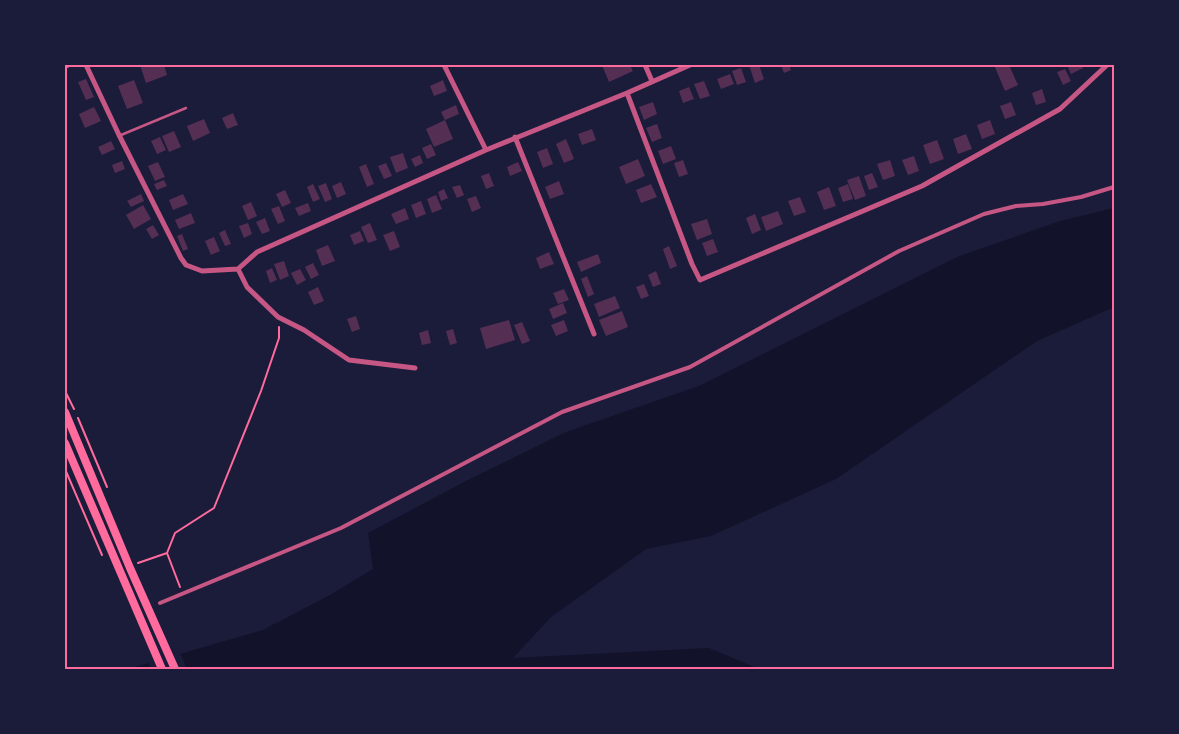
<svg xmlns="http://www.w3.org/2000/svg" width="1179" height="734" font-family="'Golos Text',sans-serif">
<rect width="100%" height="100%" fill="#1b1b3a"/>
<path fill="#12122b" d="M1114,208V307L1037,341L836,479L711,536L646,549L551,617L513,658L709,648L759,669H128L263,630L330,595L373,569L368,533L468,480L566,432L699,386L957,257L1060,221Z"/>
<path fill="#1b1b3a" d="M179,651L187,669H151L147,660Z"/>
<path fill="#542f53" d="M140,65H164L167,75L146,83Z
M602,65H630L633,71L609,82Z
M749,65H759L764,79L755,83Z
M781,65H789L791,70L784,73Z
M994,65H1009L1018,85L1005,91Z
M1067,65H1082L1083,68L1071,74Z
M741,68L746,82L737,85L732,71Z
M1065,69L1071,81L1063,85L1057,72Z
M730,74L734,84L721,89L717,79Z
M86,79L94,97L86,100L78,82Z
M134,80L143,103L127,109L118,86Z
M443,80L447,91L434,96L430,86Z
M704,81L710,96L700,99L694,84Z
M689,87L694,99L683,103L679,91Z
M1042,89L1046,102L1036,105L1032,93Z
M653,102L657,114L644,120L639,107Z
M1011,102L1016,115L1005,119L1000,106Z
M456,105L459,114L445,120L441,112Z
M94,107L101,121L85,128L79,114Z
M233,113L238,125L227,129L222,118Z
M204,119L210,133L193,141L187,126Z
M445,120L453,139L434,147L426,129Z
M990,120L995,134L982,139L977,125Z
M657,124L662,138L652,142L646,128Z
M592,129L596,140L582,145L578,134Z
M174,131L181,147L169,152L162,136Z
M966,134L972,149L958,154L953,139Z
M160,137L166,150L157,154L151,141Z
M566,139L574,159L564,163L556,144Z
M937,140L944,159L930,164L923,145Z
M111,141L115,149L102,155L98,147Z
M431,144L436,155L427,159L422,148Z
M671,146L676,159L663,164L658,151Z
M547,148L553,164L543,168L537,152Z
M403,153L408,168L396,173L390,157Z
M420,155L423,163L415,167L411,159Z
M914,156L919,171L908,175L902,160Z
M638,159L645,176L626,184L619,167Z
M683,160L688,174L679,177L674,163Z
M890,160L895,176L883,180L877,164Z
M122,161L125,169L115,173L112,165Z
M158,162L165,177L155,181L148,166Z
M518,162L522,171L510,176L507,167Z
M386,163L392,176L384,179L378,166Z
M366,164L374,184L367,187L359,167Z
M489,173L494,186L486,189L481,176Z
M872,173L878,187L869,190L864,176Z
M859,176L866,196L855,200L847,180Z
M164,180L167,186L157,190L154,184Z
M559,181L564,194L550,199L545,187Z
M341,182L346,194L337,198L332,186Z
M326,183L332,199L325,202L318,186Z
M313,184L320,199L313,202L307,187Z
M651,184L657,197L641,203L636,190Z
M848,184L853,199L843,202L838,188Z
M460,185L464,195L457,198L452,187Z
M829,187L836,206L824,210L817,192Z
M444,189L448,198L441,201L438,192Z
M285,190L291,203L282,207L276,194Z
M141,194L144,201L131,207L127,201Z
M183,194L188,204L173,210L169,200Z
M436,195L442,209L432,213L427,199Z
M476,196L481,208L472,212L467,199Z
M800,197L806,212L794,216L788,201Z
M421,201L426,214L416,218L411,205Z
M251,202L257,216L248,220L242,206Z
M308,203L311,211L299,216L295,208Z
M143,205L151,219L134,229L126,215Z
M279,206L285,221L278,224L271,209Z
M405,208L409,219L396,224L391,214Z
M778,211L783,224L766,231L761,217Z
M191,213L195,223L179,229L175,220Z
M755,214L761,230L752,234L746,218Z
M265,218L270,231L262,234L256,222Z
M707,219L712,234L697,240L691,224Z
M248,223L252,234L244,238L239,226Z
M370,223L377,240L368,243L361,227Z
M153,225L159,235L152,239L146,229Z
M225,230L231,244L225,246L219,233Z
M360,231L364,241L354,245L350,235Z
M394,231L400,247L390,251L383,235Z
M182,234L188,249L183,251L177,236Z
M214,237L220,251L211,255L205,241Z
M713,239L718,252L707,256L702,243Z
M328,245L335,261L322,266L316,250Z
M669,246L677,266L670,269L663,249Z
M549,252L554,264L540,269L536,258Z
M598,254L601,263L581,272L577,262Z
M284,261L289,276L280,280L274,264Z
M313,263L319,275L311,279L305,267Z
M272,268L277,280L270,283L266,271Z
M300,269L306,280L297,285L291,273Z
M656,271L661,284L653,287L648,275Z
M587,276L594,294L588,297L581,279Z
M644,284L649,296L641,299L636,287Z
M318,287L324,301L314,305L308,292Z
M564,289L569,300L558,304L553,293Z
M615,296L620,308L599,317L594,304Z
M563,303L567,313L553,319L549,309Z
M622,311L628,327L606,336L599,320Z
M356,316L360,329L352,332L347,319Z
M509,320L515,340L486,349L480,328Z
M564,320L568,331L556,336L551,325Z
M522,322L530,341L522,344L514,325Z
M453,329L457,343L450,345L446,331Z
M428,330L431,343L422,345L419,333Z"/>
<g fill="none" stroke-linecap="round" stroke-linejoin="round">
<path stroke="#ff6b9d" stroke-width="2" d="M65,391L74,409
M78,418L107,487
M65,469L102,555
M138,563L167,553
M180,587L167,553L175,533L214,508L261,391L279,338V327"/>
<path stroke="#c65784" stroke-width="2.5" d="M121,135L186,108"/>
<path stroke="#c65784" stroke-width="4" d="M160,603L341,528L562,412L690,367L899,251L984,214L1016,206L1043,204L1081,197L1114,187"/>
<path stroke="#c65784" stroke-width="5" d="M86,65L119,135L181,258L186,265L202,271L238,269L257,252L486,150L627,93L690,65
M444,65L486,150
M645,65L652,81
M627,93L692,264L700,280L922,186L1060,109L1107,65
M515,137L594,334
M238,269L247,287L278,317L304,330L349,360L415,368"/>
<path stroke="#c65784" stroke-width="6" d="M65,66L67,65"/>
<path stroke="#ff6b9d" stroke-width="8" d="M65,412L130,568L175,669
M65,443L162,669"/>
</g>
<rect width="1179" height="734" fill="none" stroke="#1b1b3a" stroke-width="132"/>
<rect x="66" y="66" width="1047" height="602" fill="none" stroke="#ff6b9d" stroke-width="2"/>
</svg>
